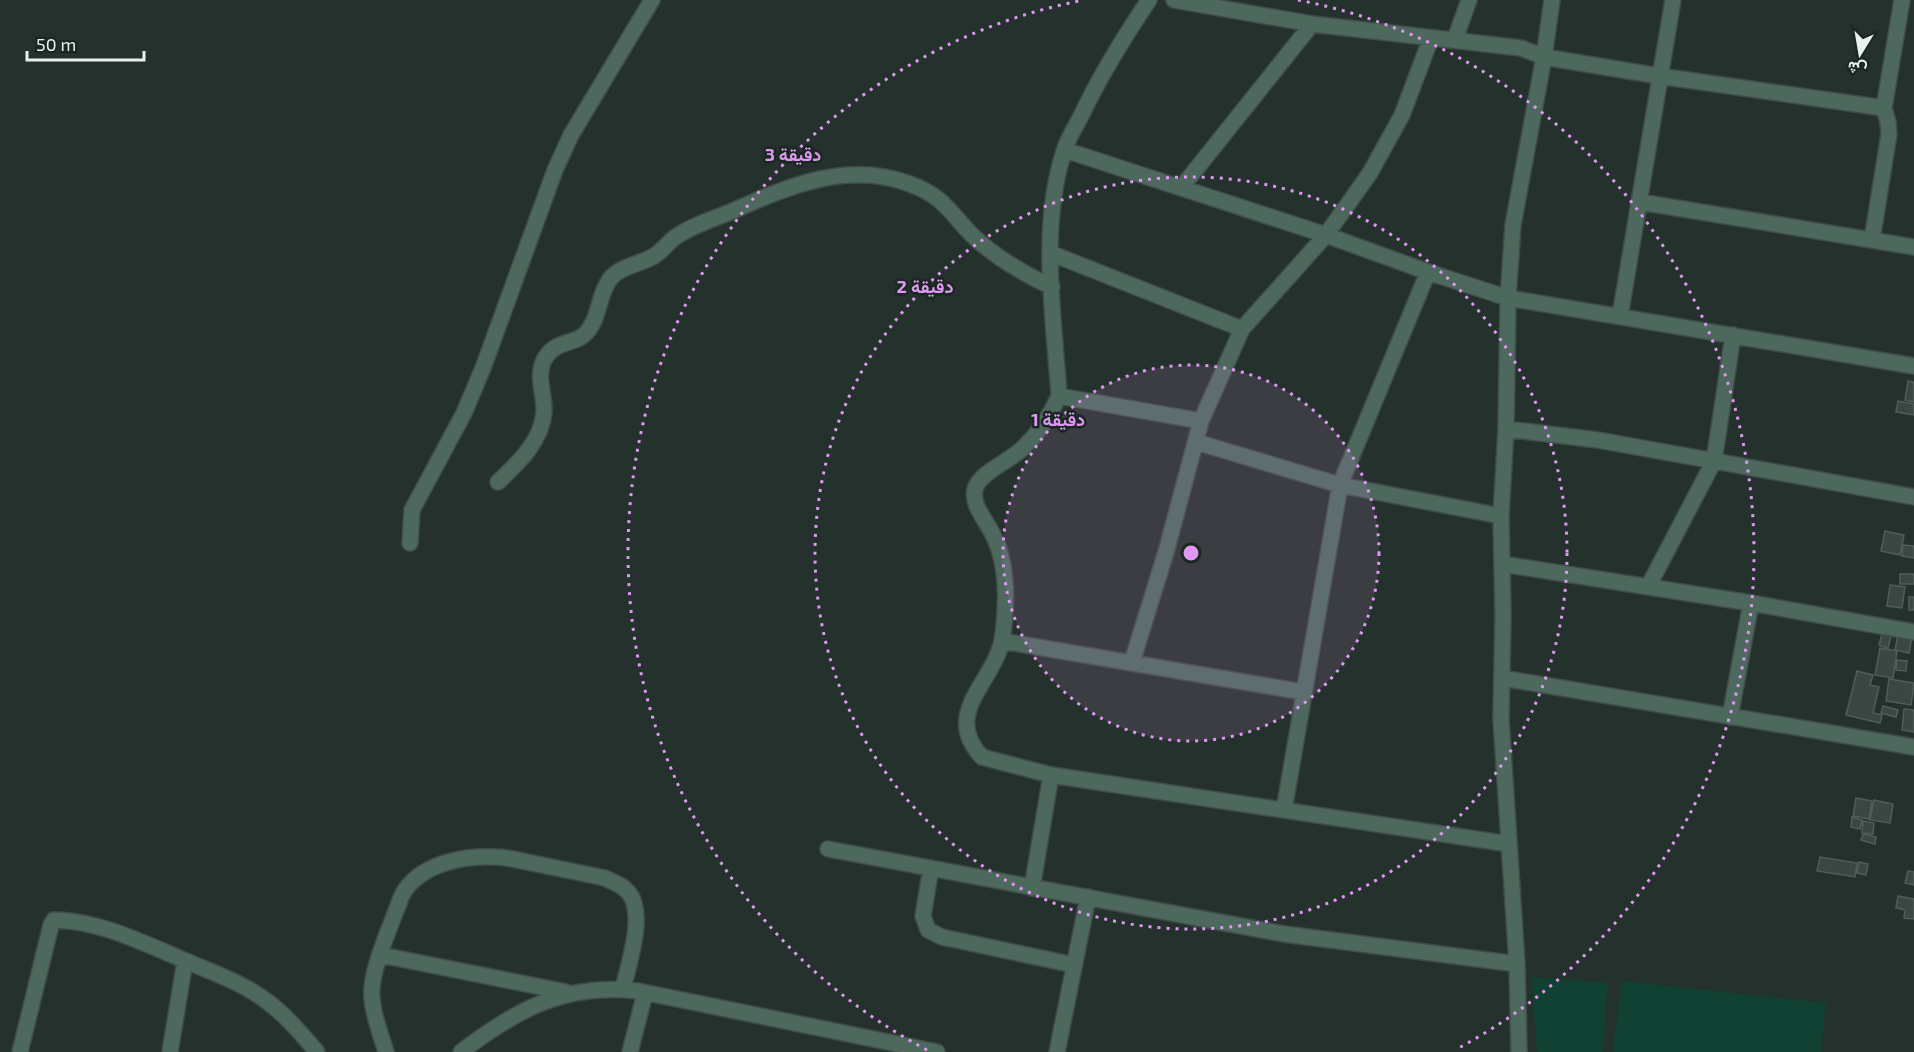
<svg xmlns="http://www.w3.org/2000/svg" width="1914" height="1052" font-family="'Exo 2',Vazirmatn,sans-serif">
<rect width="100%" height="100%" fill="#25312c"/>
<path fill="#114132" d="M1531,977L1608,983L1603,1052H1537Z
M1621,981L1826,1003L1821,1052H1613Z"/>
<path fill="#3a4742" stroke="#515d58" stroke-width="1.5" d="M1908,381L1914,382V402L1905,400Z
M1898,401L1914,404V415L1896,412Z
M1885,531L1904,535L1900,555L1881,551Z
M1903,545L1914,546V558L1902,556Z
M1900,574H1914V584H1900Z
M1890,585L1905,587L1902,608L1887,606Z
M1909,597H1914V610H1909Z
M1884,626L1893,629L1888,648L1879,645Z
M1899,629L1913,632L1909,653L1895,650Z
M1880,648L1897,651L1893,678L1875,675Z
M1897,660L1907,661L1906,671L1896,670Z
M1857,671L1873,675L1870,685L1879,687L1873,713L1882,715L1880,723L1846,715Z
M1889,679L1914,683L1911,705L1886,701Z
M1883,706L1898,710L1896,717L1881,713Z
M1904,709L1914,710V732L1902,730Z
M1856,798L1872,801L1869,819L1853,816Z
M1874,800L1893,804L1890,823L1870,820Z
M1852,817L1862,820L1860,829L1851,827Z
M1863,821L1874,823L1873,834L1862,833Z
M1863,834L1876,837L1875,844L1861,840Z
M1820,857L1857,863L1855,877L1817,871Z
M1859,862L1868,864L1866,875L1857,873Z
M1908,871L1914,872V885L1905,883Z
M1898,896L1914,899V919L1904,918L1905,910L1896,908Z"/>
<g fill="none" stroke-linecap="round" stroke-linejoin="round">
<defs>
<path id="street" d="M1149,0C1124,37 1101,74 1082,114C1076,126 1068,138 1064,151C1039,229 1054,316 1059,396C1050,416 1039,433 1023,448C1010,461 980,472 975,489C971,506 987,521 993,535C1008,564 1007,602 1003,634C999,679 939,712 982,757L1051,775L1509,844
M1174,0L1312,24L1521,48L1544,57L1659,76L1884,108
M1455,39L1469,0
M1065,150L1326,235L1428,272L1508,298L1914,366
M1181,188L1312,24
M1640,202L1914,247
M1872,240L1889,134L1888,122L1884,108L1902,0
M1050,253L1242,329
M1620,316L1673,0
M1059,396L1201,421
M1506,429L1598,440L1914,497
M1196,442L1340,485L1501,516
M498,482C518,463 542,441 544,412C545,394 535,376 545,358C557,339 576,345 586,333C600,318 598,295 610,279C620,266 641,264 654,256C662,251 667,244 674,238C689,227 710,220 728,213C787,187 846,160 910,184C945,197 949,212 972,235C996,258 1022,273 1052,287
M410,543L412,510L464,413L483,368L555,170L571,135L652,0
M1502,564L1751,603L1914,632
M1648,587L1714,461L1733,335
M1002,641L1303,692
M1132,662L1166,552L1201,421L1242,329L1326,235L1370,173L1402,115L1431,38
M1502,678L1914,747
M1730,717L1751,603
M1284,810L1340,485L1428,272
M828,849L1284,934L1517,964
M931,868L923,916L928,930L942,937L1074,965
M1032,888L1051,775
M381,955L566,992
M20,1052L51,925L54,920C98,920 146,944 186,961C211,972 238,981 261,997C283,1012 300,1032 317,1052
M170,1052L185,961
M386,1052C381,1035 373,1016 372,998C369,971 393,921 402,895C419,864 463,855 496,857C508,857 520,861 532,863C556,868 581,873 605,878C613,882 623,885 629,893C646,915 628,965 623,989
M461,1052C517,1009 565,983 638,991L937,1052
M630,1052L645,993
M1057,1052L1088,897
M1519,1052L1517,964L1501,719L1503,616L1501,516L1506,429L1508,298L1513,225L1544,57L1552,0"/>
</defs>
<use href="#street" stroke="#404c47" stroke-width="18"/>
<use href="#street" stroke="#4d685d" stroke-width="15"/>
</g>
<circle cx="1191" cy="553" r="188" fill="#de98f2" fill-opacity=".12"/>
<g fill="none" stroke="#de98f2" stroke-width="3" stroke-dasharray="3 6">
<circle cx="1191" cy="553" r="188"/>
<circle cx="1191" cy="553" r="376"/>
<path d="M927 1050A563 563 0 0 1 1084 0M1298 0A563 563 0 0 1 1455 1050"/>
</g>
<circle cx="1191" cy="553" r="9" fill="#de98f2" stroke="#1b2722" stroke-width="3"/>
<g font-size="18" text-anchor="middle" font-weight="bold" fill="#de98f2" stroke="#1b2722" stroke-width="5" stroke-linejoin="round" paint-order="stroke">
<text x="793" y="161">3 دقيقة</text>
<text x="925" y="293">2 دقيقة</text>
<text x="1058" y="426">1 دقيقة</text>
</g>
<g transform="translate(1860 54) rotate(191)" stroke="#1b2722" stroke-width="4.5" paint-order="stroke">
<path d="M0-4.5L10 22L0 15L-10 22Z" fill="#e9f0ed"/>
<text y="-9" font-size="16" font-weight="bold" text-anchor="middle" fill="#e9f0ed">ش</text>
</g>
<path d="M27 51v9h117v-9" fill="none" stroke="#e9f0ed" stroke-width="3"/>
<text x="36" y="51" font-size="18" fill="#e9f0ed" stroke="#1b2722" stroke-width="4.5" paint-order="stroke">50 m</text>
</svg>
